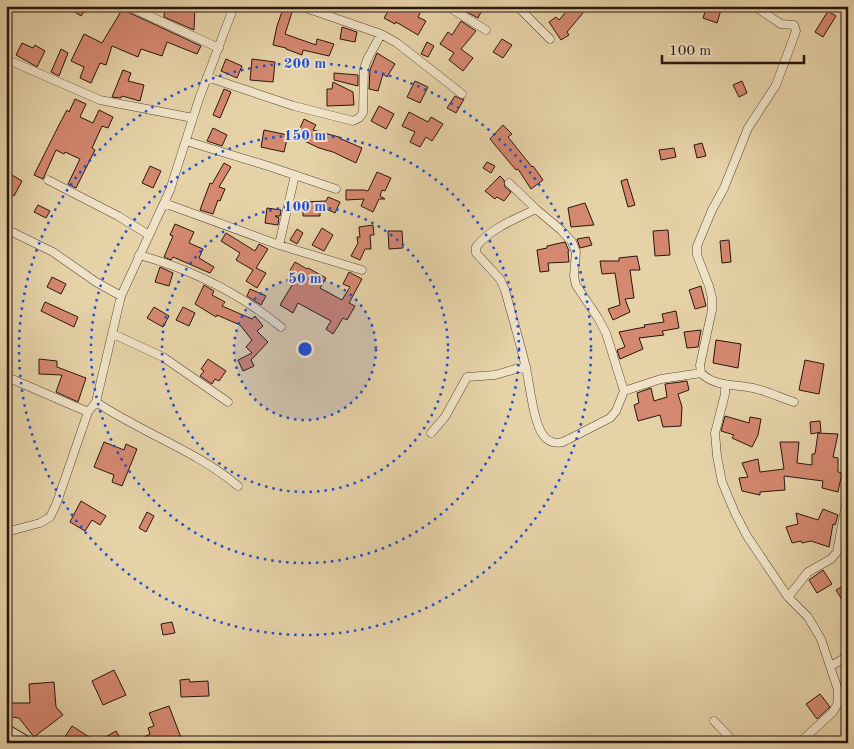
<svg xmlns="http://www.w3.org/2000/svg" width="854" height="749" font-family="'Old Standard TT',serif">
<rect width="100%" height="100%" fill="#e6d2a7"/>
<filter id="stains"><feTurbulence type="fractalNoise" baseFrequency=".004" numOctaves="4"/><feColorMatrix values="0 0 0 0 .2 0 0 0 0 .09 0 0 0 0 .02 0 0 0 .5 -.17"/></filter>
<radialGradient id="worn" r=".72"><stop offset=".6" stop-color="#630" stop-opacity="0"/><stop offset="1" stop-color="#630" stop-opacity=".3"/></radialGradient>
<path fill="#d58870" stroke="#28150f" d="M65,6H88L81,16Z
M165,6H195L194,30L164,17Z
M284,6L293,9L285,34L316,45L317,39L334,44L329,56L303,50L302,55L286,49V48L273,45L277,26Z
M391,6H424L418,17L426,21L418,35L396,22L395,24L384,18Z
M471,6H484L478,18L467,12Z
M571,6H575L583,13L567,32L569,35L561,40L549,22L556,17L559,20Z
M707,6L721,10L717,23L703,18Z
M123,8L130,13L201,46L197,54L167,42L162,56L141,49L138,57L112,46L106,65L100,63L91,83L80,78L84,67L71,61L84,34L102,43Z
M828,11L836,16L823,37L815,32Z
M461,21L476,31L461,49L473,58L463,71L449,60L454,53L440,44L448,32L452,35Z
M342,27L357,32L355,42L340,39Z
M502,39L512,45L503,58L493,52Z
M427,42L434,46L428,57L421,54Z
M22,43L33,48L35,45L45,51L37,67L16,55Z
M61,49L68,53L59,76L51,72Z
M377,53L395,64L387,77L383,74L378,91L369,89L370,70Z
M226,59L242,66L237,78L221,71Z
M252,59L275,62L273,82L250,80Z
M123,70L131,73L128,81L144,85L140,101L122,96L121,98L112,97Z
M334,73L358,75V86L334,80Z
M415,81L428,87L420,103L407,97Z
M742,81L747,93L739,97L733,85Z
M333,82L353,92L354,105L327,106V89H332Z
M224,89L231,92L220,118L213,115Z
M455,96L461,99H464L456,113L447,108Z
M75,99L86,104L80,117L93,123L99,110L113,117L108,128L102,126L92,148L95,150L76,188L68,184L80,159L65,152L64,154L56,150L43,179L34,175L60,123L67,110L69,112Z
M379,106L394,114L386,129L371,121Z
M409,112L428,122L431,117L443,124L432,141L426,137L420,147L410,142L415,132L402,126Z
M304,119L316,125L313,130L339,137V138L362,148L356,163L333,152L319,148L296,137Z
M503,125L512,134L508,137L532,167L533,166L543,180L531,189L518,169L516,170L490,139Z
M213,128L227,135L222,146L207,141Z
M264,130L288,135L284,152L261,147Z
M702,143L706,156L697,158L694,145Z
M674,148L676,157L661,160L659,150Z
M487,162L495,166L491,173L483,168Z
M224,163L231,167L219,187L225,189L220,201L218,200L213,214L200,210L210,183L212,184Z
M150,166L161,171L153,188L142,183Z
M377,172L391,178L385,191L382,190L380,196L385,199H379L373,212L361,206L364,199L346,200V190H364L368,191Z
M12,175L22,181L14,196L6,191V184Z
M500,176L504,180L505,187L511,192L504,201L497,197L495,199L485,191Z
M627,179L635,205L628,207L621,181Z
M328,197L340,202L335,213L320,206V216H303V202L326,201Z
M585,203L594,225L571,227L568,208Z
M38,205L50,211L46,218L34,212Z
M267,208L281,210L280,216H275L279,218L278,225L265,223Z
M175,224L194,232L189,243L203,249L199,258L214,267L210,273L173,257L171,260L164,257L173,236L170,235Z
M373,225L374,235H370L371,249H365L360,260L351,256L358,243L357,237H360L359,227Z
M322,228L333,235L324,251L312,245Z
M297,229L303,233L297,244L290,240Z
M668,230L670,255L655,256L653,231Z
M388,231H402L403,248L389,249Z
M226,233L255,251L259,244L268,249L256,268L266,273L257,288L246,281L253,270L236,260L240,253L221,241Z
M589,237L592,245L580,248L577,239Z
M729,240L731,262L722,263L720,241Z
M565,242L569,251H568L569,262L548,263L549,271L540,272L537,250L547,248V246Z
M637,256L640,270H630L634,298L625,299L630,312L613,320L608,309L620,305L615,273L602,274L600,261H619V258Z
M295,262L307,269L308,268L326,278L320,288L342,300L350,287L343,284L349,272L362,279L349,303L355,306L347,320L343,318L333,334L326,329L331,321L298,303L293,313L280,305L297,277L289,272Z
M160,267L173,273L169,286L155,282Z
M52,277L66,284L61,294L47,287Z
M204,285L214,291L212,295L225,302L222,306L252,319L255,316L263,326L257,331L268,342L251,360L254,366L243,371L238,360L252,353L246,347L252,340L240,325L217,315L216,317L195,304Z
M701,286L706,306L695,309L689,290Z
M250,289L266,296L261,305L247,296Z
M45,302L78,317L74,327L41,311Z
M154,307L169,316L163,327L147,318Z
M183,307L195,313L189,326L176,320Z
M676,311L679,328L662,331L664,335L639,338L643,349L620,359L617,350L625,347L619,332L645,327L644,325L664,322L662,314Z
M701,330L698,347L687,348L684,332Z
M716,340L741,344L738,368L713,363Z
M39,359L57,361V367L86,378L78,402L56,392L62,375L39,374Z
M208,359L226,371L219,381L215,379L212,384L200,376L204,371L201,369Z
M805,360L824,364L819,394L799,390Z
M687,381L689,390L678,394L682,407L681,426L663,427L660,415L638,421L634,405L639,403L637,393L651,388L654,401L667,397L665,384Z
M725,416L749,423L750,417L761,419L758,435L752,447L732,438L734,435L721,431Z
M820,421L821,432L811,434L810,422Z
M818,433L838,434L833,457L838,458V472L842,473L838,492L822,488L823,481L784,476L785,490L760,492V495L742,491L739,478L748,477L742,463L758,459L760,472L784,469L780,442H799L797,463L812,465V454H815Z
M104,442L124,450L126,444L137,449L122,486L112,482L114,475L94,467Z
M81,501L106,516L100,525L92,520L85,531L70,522Z
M823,509L838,515L835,525L833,524L829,547L811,541L802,543L801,541L792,543L786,527L798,524L796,513L818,520Z
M147,512L154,516L146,532L139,528Z
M823,570L832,584L817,593L809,580Z
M848,583V609L836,590Z
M172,622L175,633L163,635L161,624Z
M114,670L126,695L103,705L92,681Z
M189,679L190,682L208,681L209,696L181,697L180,680Z
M54,682L56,707L63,715L34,737L19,718L11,717V703H30L29,684Z
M820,694L830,707L817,719L806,704Z
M169,706L183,743H132L150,734L148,728L154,726L149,713Z
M72,726L97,742L116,731L123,743H61Z"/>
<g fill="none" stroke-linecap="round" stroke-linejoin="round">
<defs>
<path id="street" d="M300,6L381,34L397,43L462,94
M447,6L486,30
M517,6L550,39
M754,6L781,24L794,25L796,31L776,85L748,128L724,188L712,210L697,246V255L709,286L712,298V310L700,365L701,373C715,387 734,384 753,388C767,391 781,398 794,402
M132,8L219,48
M6,59L100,100L193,118
M207,77L294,106L353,121L359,118L363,113L364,69L367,60L381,34
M186,141L268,166L336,189
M48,180L118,216L149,235
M509,183L536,209L561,230L572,242L576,252L574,276L576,285L598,318L606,333L624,391L616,411L610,418L563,442C554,444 548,442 543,435C533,421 530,385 526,368C520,342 512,316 505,290L500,279L476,253V247C491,228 515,219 536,209
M164,203L279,245L362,270
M6,229L53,252L96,282L121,296
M279,245L295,175
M139,255C190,269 240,294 281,327
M113,334L163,357L228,402
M7,377L88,412
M725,385V394L715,433L717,456L722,482L735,513L747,536L788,597L808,617L821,639L838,690V703L833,712L799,743
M624,391L661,379L701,373
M96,402C142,433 195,450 238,486
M431,433L445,417L467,377L495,375L526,366
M6,532L40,523L50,517L56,505L88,412L96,402L121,296L170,190L199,99L234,6
M788,597L808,572L831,559L837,552L848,493
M831,666L848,656
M714,721L735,743"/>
<path id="secondary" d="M6,730L28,743"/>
</defs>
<use href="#street" stroke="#584435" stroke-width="9"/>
<use href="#secondary" stroke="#28150f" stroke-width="13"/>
<use href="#street" stroke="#efe2c6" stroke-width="8"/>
<use href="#secondary" stroke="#efe2c6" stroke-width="11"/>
</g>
<circle cx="305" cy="349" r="71" fill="#1d4ed8" fill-opacity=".12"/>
<g fill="none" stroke="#1d4ed8" stroke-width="2.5" stroke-dasharray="2.5 5">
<circle cx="305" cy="349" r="71"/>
<circle cx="305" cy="349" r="143"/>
<circle cx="305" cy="349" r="214"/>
<circle cx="305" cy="349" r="286"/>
</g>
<circle cx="305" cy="349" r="8" fill="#1d4ed8" stroke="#efe2c6" stroke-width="2.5"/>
<g font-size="15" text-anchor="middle" font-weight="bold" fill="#1d4ed8" stroke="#efe2c6" stroke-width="4" stroke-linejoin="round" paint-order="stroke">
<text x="305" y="68">200 m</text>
<text x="305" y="140">150 m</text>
<text x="305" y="211">100 m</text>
<text x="305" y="283">50 m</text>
</g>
<rect width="854" height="749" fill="none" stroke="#e6d2a7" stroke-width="25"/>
<rect x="8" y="8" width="839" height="734" fill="none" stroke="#28150f" stroke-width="2.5"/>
<rect x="12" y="12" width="829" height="724" fill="none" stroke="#28150f"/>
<path d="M662 55v8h142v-8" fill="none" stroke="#28150f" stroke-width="2.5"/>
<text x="669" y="55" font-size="15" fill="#28150f" stroke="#efe2c6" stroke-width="4" paint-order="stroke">100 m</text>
<rect width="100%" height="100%" filter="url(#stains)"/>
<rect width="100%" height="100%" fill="url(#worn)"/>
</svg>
